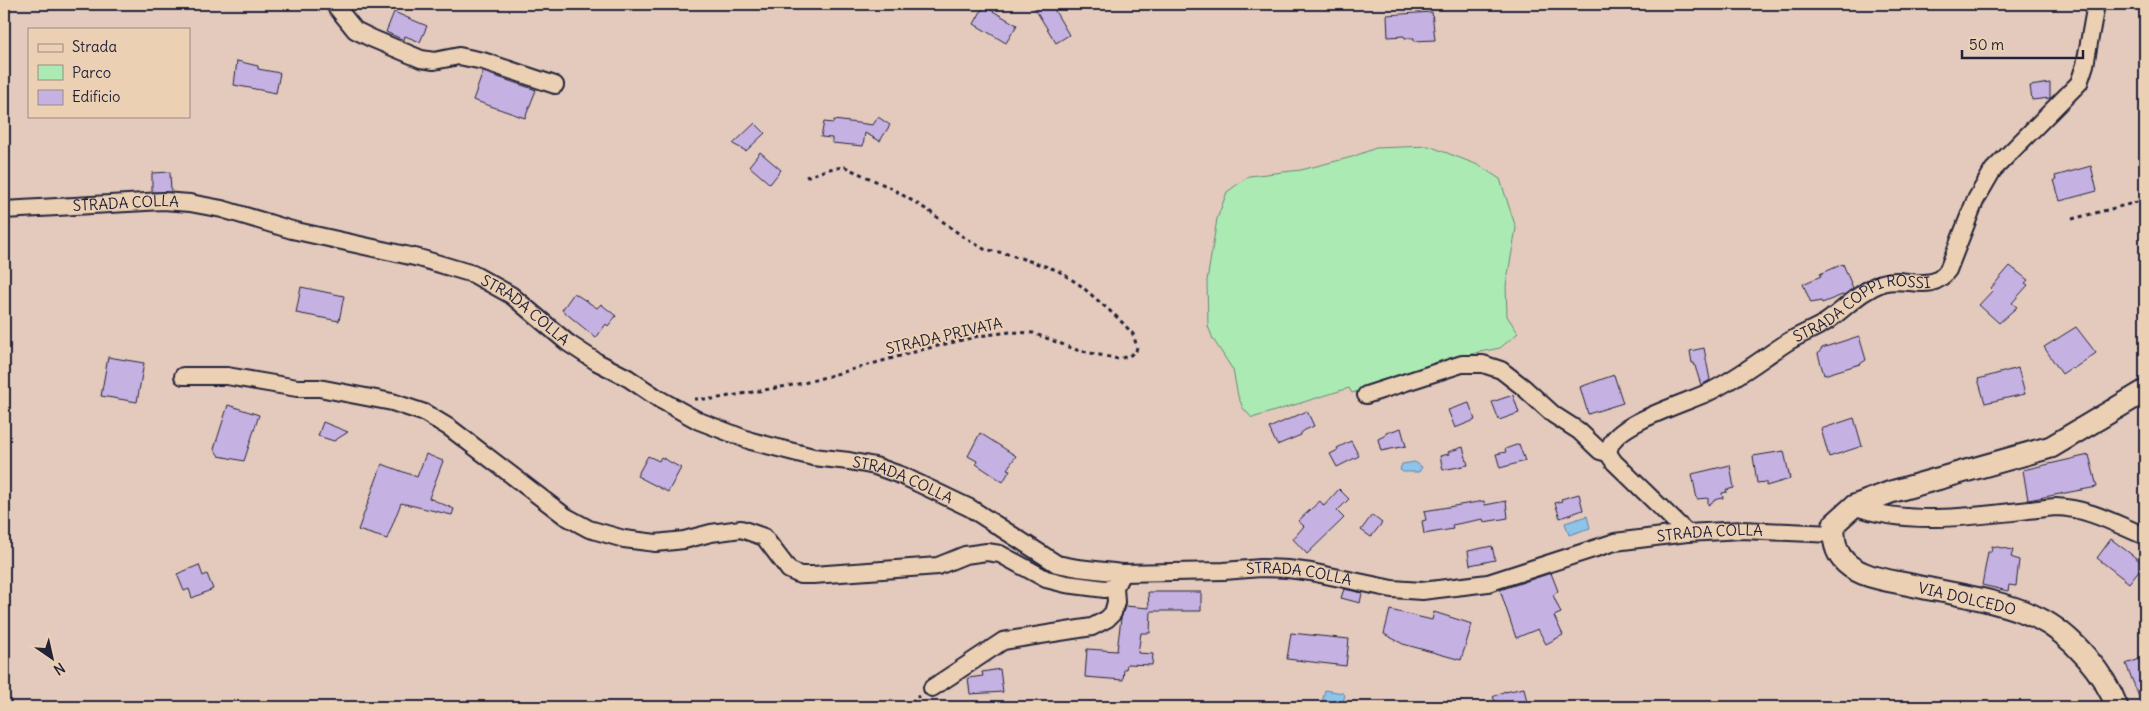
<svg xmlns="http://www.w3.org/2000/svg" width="2149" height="711" font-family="Delius,sans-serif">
<rect width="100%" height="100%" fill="#e4cabc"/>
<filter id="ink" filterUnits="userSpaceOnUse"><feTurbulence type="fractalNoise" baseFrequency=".02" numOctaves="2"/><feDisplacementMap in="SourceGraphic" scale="10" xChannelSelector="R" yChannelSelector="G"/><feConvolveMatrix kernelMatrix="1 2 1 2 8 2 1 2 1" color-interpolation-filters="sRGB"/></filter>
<g filter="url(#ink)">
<path fill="#abebb3" stroke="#668677" d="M1429,146L1478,165L1500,179L1516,228L1506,286L1507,316L1518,333L1500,348L1475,353L1352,393L1349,388L1252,418L1243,408L1238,396L1233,370L1213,339L1208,326L1207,281L1217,219L1227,192L1249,176L1301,170L1352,157L1376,148Z"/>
<path fill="#8cc4ea" stroke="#6283a4" d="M1415,462L1422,467L1419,472H1403L1400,470L1402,464Z
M1587,516L1590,528L1569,535L1565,523Z
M1325,690L1343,693L1345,695L1343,702L1338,705L1322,703Z"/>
<path fill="#c5b2e2" stroke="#22223b" d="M1032,4H1051L1069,35L1056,43Z
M984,6L1017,25L1006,43L974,24Z
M394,12L427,26L420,42L405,36L404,40L386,32Z
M1432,12L1435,40L1414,41V38H1405L1404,36L1388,37L1387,15Z
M237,61L258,66V69L280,73L276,93L234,85Z
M483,72L536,90L525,118L473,100Z
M2050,83V98L2032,100L2030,86Z
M878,117L890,125L880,141L865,133L863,146L832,143V138L821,137L824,122L833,123L834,120L873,125Z
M755,123L765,133L746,151L733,144Z
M760,152L781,170L770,184L749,166Z
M2091,166L2097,191L2060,201L2054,180H2056L2055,176Z
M170,172L171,192H152V173Z
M1843,264L1853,288L1845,294L1822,303L1821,301L1811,303L1803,284L1821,276L1820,274Z
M2010,266L2028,280L2025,283L2028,285L2012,303L2017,307L1999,323L1979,305L1993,290L1991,288Z
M301,287L344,296L339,321L296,313Z
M574,293L597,308L601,304L616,316L608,326L606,324L596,338L562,310Z
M2076,327L2096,353L2073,369L2071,368L2062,374L2044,347Z
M1859,336L1866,360L1860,364L1824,375L1818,354L1822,348Z
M1704,348L1710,380L1701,385L1694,363H1692L1690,351Z
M108,357L144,363L137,402L101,396Z
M2018,368L2025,394L1985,403L1978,379Z
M1614,375L1623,403L1588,414L1580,387Z
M1513,395L1519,413L1499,420L1492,402Z
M1469,403L1475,420L1455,428L1448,410Z
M228,405L259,415L244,461L219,456L214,449Z
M1307,411L1314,426L1305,430L1301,433V435L1277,445L1269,428Z
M1854,418L1862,446L1829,457L1821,429Z
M323,422L348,432L334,441L318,436Z
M1401,428L1406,446L1381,451L1378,439L1386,435V433Z
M980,433L1016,456L1007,469L1010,470L1003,482L976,464L977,461L968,456Z
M1351,441L1359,456L1337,467L1330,454L1338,450L1337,448Z
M1519,444L1525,461L1500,468L1496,454L1506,452L1505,449Z
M1463,447L1468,465L1443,470L1440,456L1449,454L1448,452Z
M1784,451L1790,479L1766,486V482L1757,483L1753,456Z
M426,454L443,461L429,498L454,509L452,515L401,503L387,539L358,530L382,464L417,477Z
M2089,455L2097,487L2028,500L2023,470Z
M648,456L659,461L661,457L681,468L668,492L637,476Z
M1730,465L1734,488L1726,490L1727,492L1722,493L1723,498L1717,499L1708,505V498L1697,499L1692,474Z
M1339,489L1349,499L1337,511L1344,518L1307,554L1293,539L1304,526L1298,521L1320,501L1324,506Z
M1579,494L1583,510L1560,518L1555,503L1562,501L1561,499Z
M1484,501L1485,505L1506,501L1508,518L1484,522L1483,519L1452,525L1453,529L1424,534L1422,521L1426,520L1424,511Z
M1372,515L1382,523L1371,537L1361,530Z
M2111,539L2144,564L2129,583L2097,558Z
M1492,546L1495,560L1470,565L1468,551Z
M1992,546L2013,550L2011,557L2019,560L2016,586L2009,585L2008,591L1982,585L1988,552H1991Z
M199,565L203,576L207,574L213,589L192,598L189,589L184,591L177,574Z
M1551,573L1558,591L1553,595L1561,613L1554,616L1563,635L1546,644L1538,629L1516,638L1500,590Z
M1344,589L1362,593L1360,603L1341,598Z
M1148,592H1201V611H1151L1150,633H1141L1138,653L1153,654L1152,665L1127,664L1126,669H1124L1123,680L1085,677L1087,649L1117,651L1121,618L1125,606L1149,608Z
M1390,610L1432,620L1434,612L1472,624L1461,660L1403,644L1384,634Z
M1291,633L1349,639L1346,666L1287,659Z
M2145,657V707H2143L2126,664Z
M1000,669L1003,692L970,694L968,678L983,676L982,672Z
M1524,688L1528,707H1498L1493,697L1505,691V692Z"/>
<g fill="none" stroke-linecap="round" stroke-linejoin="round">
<defs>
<g id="minor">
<path d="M334,4L355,30L371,38L421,59L434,61L459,56L483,61L555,85"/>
<path id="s1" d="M4,210L163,201L190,203L222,209L292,230L419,258L473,274L511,295L568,343L597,362L628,378L659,399L699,421L751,441L813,457L849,461L875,466L903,476L970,508L1057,564L1078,568L1122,573L1224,571L1261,568L1288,569L1311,572L1392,589L1422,591L1488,583L1615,542L1687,533L1742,530L1833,534"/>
<path d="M183,376H227L297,388H319L392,402L425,413L450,428L565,516L589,529L624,539L656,543L684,540L711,533L741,529L764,537L789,570L800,575H813L938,566L965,555L987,552L1000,554L1046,579L1066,584L1105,589L1115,587"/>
<path d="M1366,395L1462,364H1483L1501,370L1523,387L1554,415L1579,431L1600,451L1608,453"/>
<path d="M1854,506C1912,529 1995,513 2056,507C2088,508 2116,524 2145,536"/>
<path id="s2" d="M1687,533L1614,462L1608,453C1609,449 1610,445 1612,442C1625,421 1685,403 1709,392C1736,379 1760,360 1786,343C1798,335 1813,330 1826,322C1845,309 1860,291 1882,283C1906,275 1931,295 1948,270L1975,201L1993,170L2079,83L2085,65L2096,4"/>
<path d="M932,688L1003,641L1092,627L1107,619L1113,613L1116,602L1115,587L1120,577"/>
</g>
<path id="major" d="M2117,707C2105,674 2071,634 2038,618C2003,600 1945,593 1906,584C1887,580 1861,577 1846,563C1835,553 1833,538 1834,524L1854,506L1891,492L2051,447L2145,391"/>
</defs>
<use href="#minor" stroke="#22223b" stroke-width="20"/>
<use href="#major" stroke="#22223b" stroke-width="25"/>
<path stroke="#22223b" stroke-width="3" stroke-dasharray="4 4" stroke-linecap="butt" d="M2072,219L2145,200
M694,399H713L804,383L925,349L979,336L1011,332L1033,333L1077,350L1118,359L1129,356L1136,351L1137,347L1133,334L1118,318L1080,285L1057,270L1008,254L984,249L962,236L929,211L891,188L845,167L829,169L803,178
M904,707L919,696"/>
<use href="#minor" stroke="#ecd0b3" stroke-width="16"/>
<use href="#major" stroke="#ecd0b3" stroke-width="21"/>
</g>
</g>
<g text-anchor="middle" stroke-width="4" stroke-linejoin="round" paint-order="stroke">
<g font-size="15" fill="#22223b" stroke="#ecd0b3">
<text dy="5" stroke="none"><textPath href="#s1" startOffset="122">STRADA COLLA</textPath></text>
<text dy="5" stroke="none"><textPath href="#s1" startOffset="542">STRADA COLLA</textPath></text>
<text dy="5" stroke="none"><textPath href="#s2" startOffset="412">STRADA COPPI ROSSI</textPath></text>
<text transform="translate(944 336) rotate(-13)" y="5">STRADA PRIVATA</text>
<text dy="5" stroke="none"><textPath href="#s1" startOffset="962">STRADA COLLA</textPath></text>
<text dy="5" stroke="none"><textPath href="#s1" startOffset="1802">STRADA COLLA</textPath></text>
<text dy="5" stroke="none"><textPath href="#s1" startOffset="1382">STRADA COLLA</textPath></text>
<text transform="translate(1967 599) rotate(13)" y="5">VIA DOLCEDO</text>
</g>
</g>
<rect width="2149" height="711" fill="none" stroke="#ecd0b3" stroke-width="20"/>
<rect x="10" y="10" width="2129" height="691" fill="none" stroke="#22223b" stroke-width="2" filter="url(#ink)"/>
<rect x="28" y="28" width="162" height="90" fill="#ecd0b3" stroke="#9b8a83"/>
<rect x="38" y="44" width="25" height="8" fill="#ecd0b3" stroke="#9b8a83"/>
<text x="72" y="52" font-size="15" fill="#22223b">Strada</text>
<rect x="38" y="65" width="25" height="15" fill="#abebb3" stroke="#9b8a83"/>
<text x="72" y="78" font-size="15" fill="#22223b">Parco</text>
<rect x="38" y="90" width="25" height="15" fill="#c5b2e2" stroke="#9b8a83"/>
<text x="72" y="102" font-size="15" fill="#22223b">Edificio</text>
<g transform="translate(52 658) rotate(146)" stroke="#ecd0b3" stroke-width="4" paint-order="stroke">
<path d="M0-4L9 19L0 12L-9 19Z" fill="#22223b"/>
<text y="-8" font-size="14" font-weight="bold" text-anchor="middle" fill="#22223b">N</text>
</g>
<path d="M1962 50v8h121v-8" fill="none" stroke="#22223b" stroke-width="2.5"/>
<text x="1969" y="50" font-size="15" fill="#22223b" stroke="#ecd0b3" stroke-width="4" paint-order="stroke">50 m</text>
</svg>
